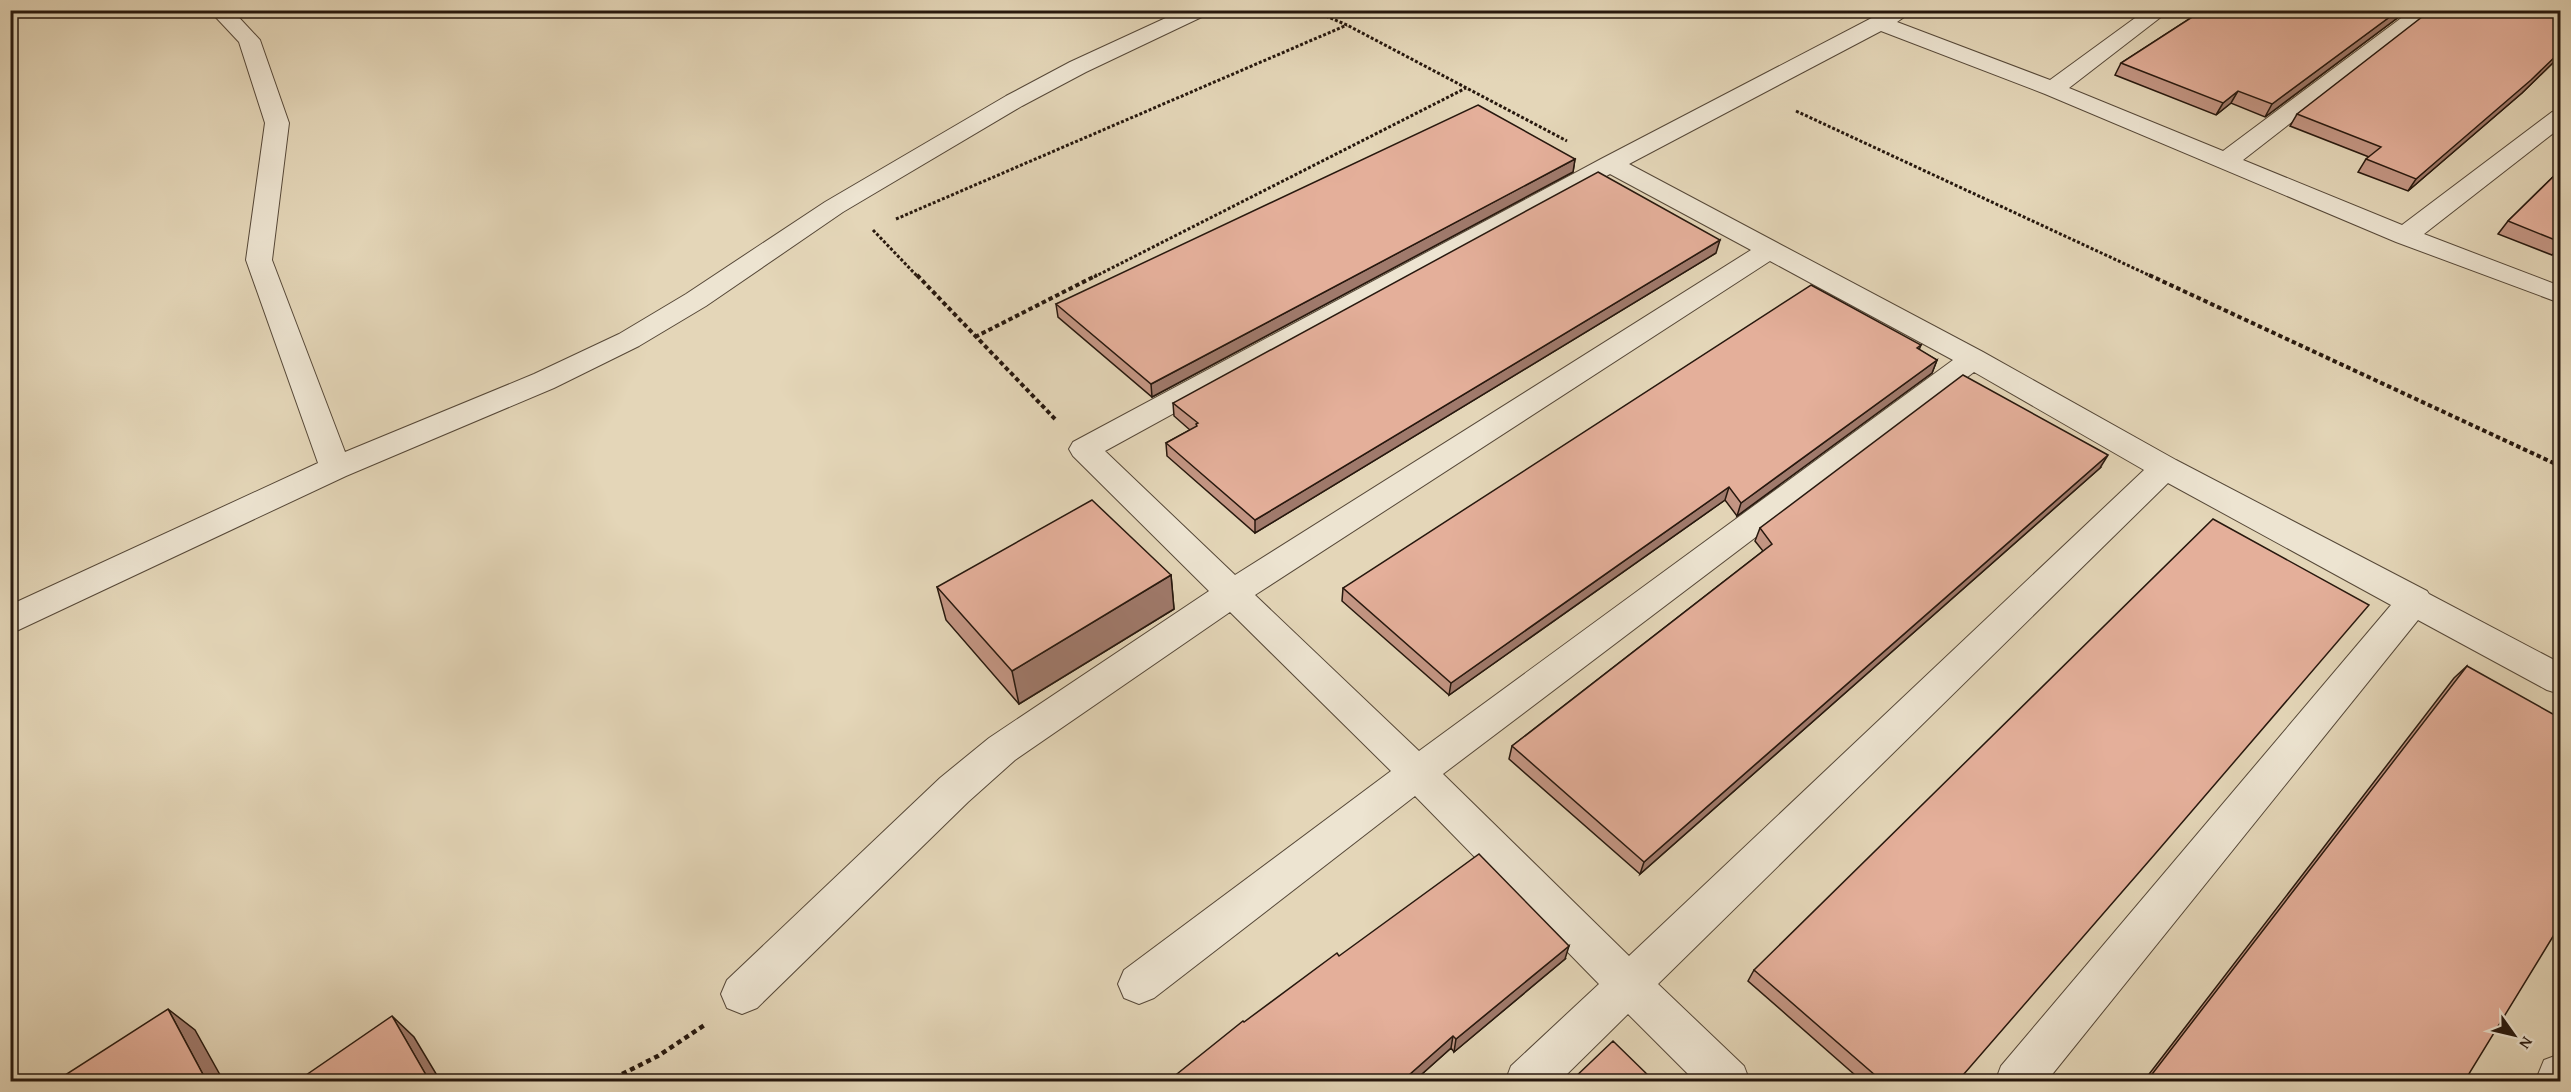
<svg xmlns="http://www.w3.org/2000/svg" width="2571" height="1092" font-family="'Gentium Book Plus',serif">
<rect width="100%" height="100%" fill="#e4d6b8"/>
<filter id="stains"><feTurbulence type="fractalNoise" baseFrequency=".00333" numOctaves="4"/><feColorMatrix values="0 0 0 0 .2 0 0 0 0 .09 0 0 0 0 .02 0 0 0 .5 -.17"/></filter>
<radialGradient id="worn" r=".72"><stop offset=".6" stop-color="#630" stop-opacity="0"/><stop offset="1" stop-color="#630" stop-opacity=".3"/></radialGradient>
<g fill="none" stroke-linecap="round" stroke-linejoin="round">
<defs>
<path id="minor" d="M209,10H232L260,40L289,123L272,260L345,452L534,374L619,334L686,294L825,202L1006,96L1070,62L1183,10H1211L1208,14L1086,72L1022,106L843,212L706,306L639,346L554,388L346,476L10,634V605L318,463L246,260L265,123L239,42Z
M1887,10H1914L1897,22L2050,80L2146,10H2170L2069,88L2223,151L2412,10H2436L2243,160L2402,225L2552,112L2560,110V128L2424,234L2560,286V303L2396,242L2045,94L1881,31L1629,164L1983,352L2176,460L2427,591L2429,594L2560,663V694L2547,690L2418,620L2046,1082H1995L2001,1066L2391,605L2168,483L1658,984L1744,1066L1750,1082H1696L1628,1014L1559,1082H1505L1511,1066L1599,984L1415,796L1154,998L1139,1004L1124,998L1118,984L1124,970L1391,771L1230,612L1015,760L968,802L757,1008L742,1014L727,1008L721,994L727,980L940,778L989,738L1209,591L1073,456L1069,449L1073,442L1601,159ZM1610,174L1751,250L1235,575L1105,451ZM1770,261L1953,360L1419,751L1255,595ZM1974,372L2144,470L1629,956L1443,774Z
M2560,1054V1082H2535L2544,1060Z"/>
</defs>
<use href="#minor" stroke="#564838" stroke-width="2"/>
<path stroke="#27180e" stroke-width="3" stroke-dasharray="3 2" stroke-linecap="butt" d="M1312,10L1347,25L1567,141
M1796,111L2153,277
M896,219L1347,25
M873,230L918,277
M1094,277L1466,88"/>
<path stroke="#27180e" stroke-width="4" stroke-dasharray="4.5 3" stroke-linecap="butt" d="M917,275L1055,419
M2149,275L2560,466
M975,337L1097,275"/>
<path stroke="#27180e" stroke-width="4.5" stroke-dasharray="5 4" stroke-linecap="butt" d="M606,1082L658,1056L706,1024"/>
<use href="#minor" fill="#ede4d1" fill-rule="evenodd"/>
</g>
<path fill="#c49684" stroke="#27180e" stroke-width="1.5" d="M2203,10H2408L2265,117L2231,103L2216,115L2115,75L2121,63Z
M2560,10V56L2522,93L2408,191L2358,172L2366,159L2369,157L2290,126L2297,114Z
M1575,159L1573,172L1152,397L1058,317L1056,304Z
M2560,170V247L2552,255L2498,234L2508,221Z
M1716,253L1255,533L1167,456L1166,443L1190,430L1174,416L1173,403Z
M1921,345L1919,350L1937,360L1932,373L1737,516L1725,500L1449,695L1342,601L1343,588Z
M2100,468L1640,874L1509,759L1512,746L1763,551L1755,541L1760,528Z
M1171,575L1174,609L1019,704L946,620L937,587Z
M2467,666L2464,1082H2143L2454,678Z
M1339,956L1565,959L1454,1052L1451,1048L1413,1082H1167Z
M1754,970L1957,1082H1863L1748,981Z"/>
<path fill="#a07a6c" stroke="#27180e" stroke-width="1.5" d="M2399,10H2408L2265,117L2272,104Z
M2560,52V56L2522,93L2408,191L2416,179Z
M2238,91L2231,103L2216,115L2223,103Z
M1575,159L1573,172L1152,397L1151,384Z
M1720,240L1716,253L1255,533V520Z
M1937,360L1932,373L1737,516L1741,503Z
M2108,455L2100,468L1640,874L1644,862Z
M1729,487L1725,500L1449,695L1451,683Z
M1171,575L1174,609L1019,704L1012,671Z
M1569,946L1565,959L1454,1052L1456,1039Z
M168,1009L195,1030L224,1082H207Z
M392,1016L414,1037L441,1082H430Z
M1453,1036L1451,1048L1413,1082H1401Z"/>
<path fill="#e4af9a" stroke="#27180e" stroke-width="1.5" d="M2203,10H2399L2272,104L2238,91L2223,103L2121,63Z
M2431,10H2560V52L2531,80L2416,179L2366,159L2381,147L2297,114Z
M1478,105L1575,159L1151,384L1056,304Z
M2560,170V242L2508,221Z
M1598,172L1720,240L1255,520L1166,443L1197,426L1196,424L1198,423L1173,403Z
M1811,285L1921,345L1917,348L1937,360L1741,503L1729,487L1451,683L1343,588Z
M1963,375L2108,455L1644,862L1512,746L1772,544L1760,528Z
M1092,500L1171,575L1012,671L937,587Z
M2213,519L2369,605L2155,854L1957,1082H1883L1754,970Z
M2467,666L2560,718V925L2464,1082H2146Z
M1479,854L1569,946L1456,1039L1453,1036L1401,1082H1167L1243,1021L1244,1022L1337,953L1339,956Z
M168,1009L207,1082H63L64,1081L62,1077Z
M392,1016L430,1082H296Z
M1613,1041L1655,1082H1570Z"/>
<rect width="2571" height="1092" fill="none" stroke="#e4d6b8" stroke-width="36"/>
<rect x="12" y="12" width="2547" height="1068" fill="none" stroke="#27180e" stroke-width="3"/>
<rect x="18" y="18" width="2535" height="1056" fill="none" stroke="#27180e" stroke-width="1.5"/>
<g transform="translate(2514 1035) rotate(124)" stroke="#ede4d1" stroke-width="4.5" paint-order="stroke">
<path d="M0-4.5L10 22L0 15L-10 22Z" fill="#27180e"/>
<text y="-9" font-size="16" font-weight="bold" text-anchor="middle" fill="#27180e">N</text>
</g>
<rect width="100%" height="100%" filter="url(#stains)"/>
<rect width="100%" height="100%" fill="url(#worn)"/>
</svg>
